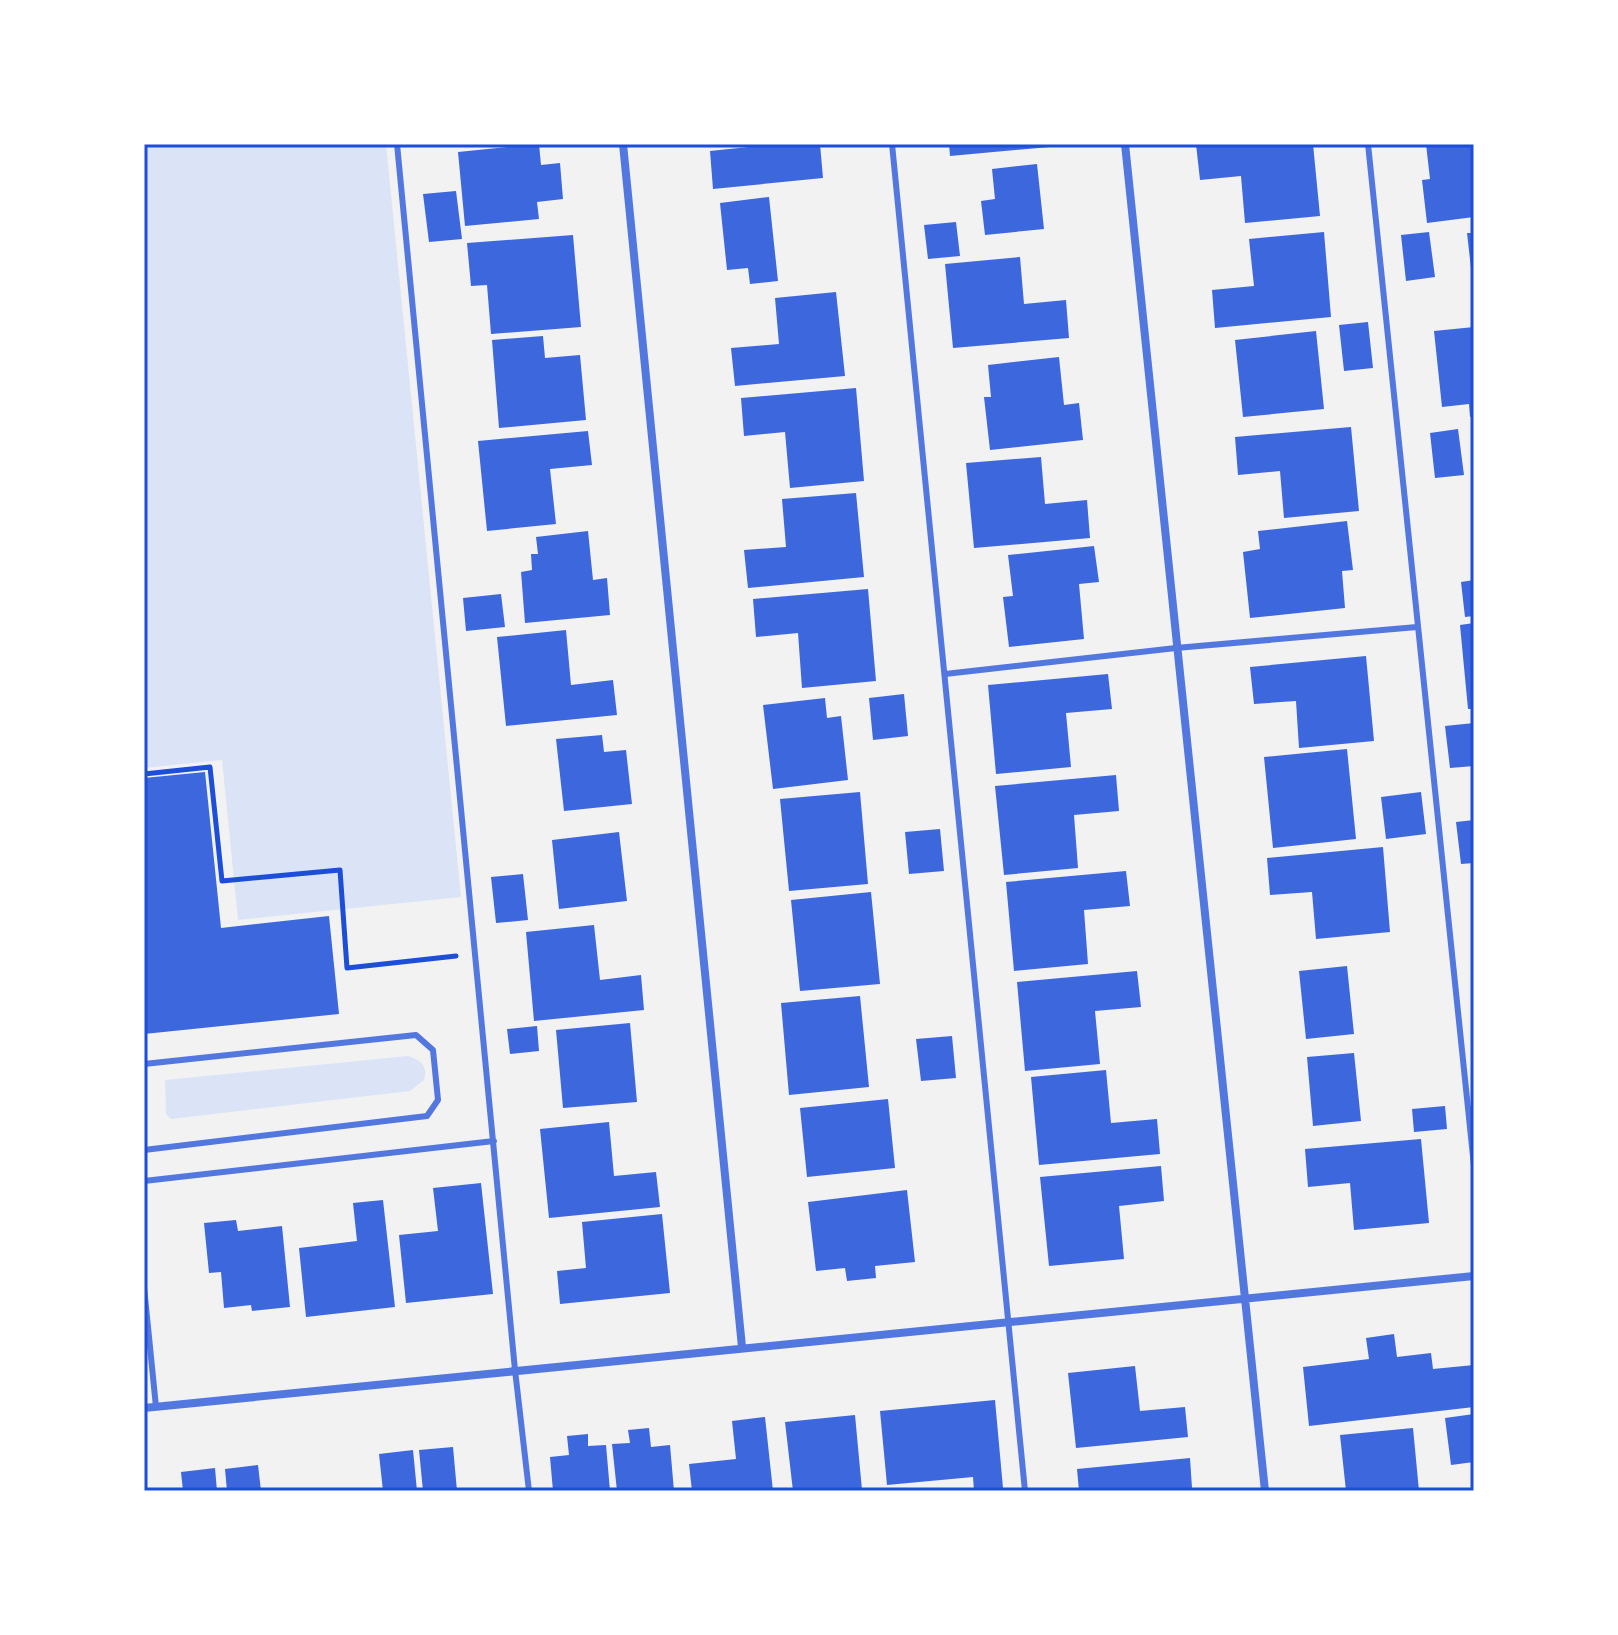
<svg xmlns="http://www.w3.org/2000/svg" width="1618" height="1635" font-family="'PT Sans',sans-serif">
<rect width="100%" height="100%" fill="#f2f2f2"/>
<path fill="#dbe4f7" d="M144,144H386L461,897L238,920L222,760L144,768Z
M408,1056C422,1060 428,1067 424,1080L410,1091L171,1119L166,1114L165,1080Z"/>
<path fill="#3d67dc" d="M539,144L541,165L560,163L563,199L537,202L539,219L465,226L458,152Z
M757,144H820L823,178L713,189L710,151L758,146Z
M949,144H1061V146L950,156Z
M1196,144H1313L1320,216L1245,223L1241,176L1200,180Z
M1426,144H1474V217L1427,223L1422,180L1430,179Z
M1037,164L1044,229L985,235L981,201L995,199L992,169Z
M456,191L462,239L429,242L423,194Z
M769,197L778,281L750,284L748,268L727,270L720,203Z
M956,222L960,256L928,259L924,225Z
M1324,232L1331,317L1215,328L1212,290L1254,286L1249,239Z
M1429,232L1435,277L1406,281L1401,235Z
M1467,233H1474V277H1472Z
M573,235L581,327L491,334L487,285L471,286L467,243Z
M1020,257L1024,304L1066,300L1069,338L953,348L945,264Z
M836,292L845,376L735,386L731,348L779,344L775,298Z
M1368,322L1373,368L1344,371L1339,325Z
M1474,327V416L1470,417L1469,404L1442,407L1434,331Z
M1316,331L1324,409L1243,417L1235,340Z
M543,336L545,358L580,355L586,420L499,428L492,340Z
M1059,357L1064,405L1079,403L1083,440L990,450L984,397H991L988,365Z
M856,388L864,481L790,488L785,432L744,436L741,398Z
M1351,427L1359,511L1284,518L1280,471L1238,475L1235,437Z
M1458,429L1464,475L1435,478L1430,433Z
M588,431L592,465L550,469L556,524L487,531L478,441Z
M1041,457L1045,504L1087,500L1090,538L974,548L966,463Z
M856,493L864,577L748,588L744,550L786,547L782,499Z
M1347,521L1353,570L1342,571L1345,608L1250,618L1243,552L1260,549L1258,531Z
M588,531L593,580L607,578L610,615L525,623L521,572L532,570L531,554H538L536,537Z
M1094,546L1099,582L1079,584L1084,639L1009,647L1003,597L1013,596L1008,555Z
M1474,580V616L1465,617L1461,582Z
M868,589L876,681L802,688L798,633L756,637L753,599Z
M501,594L505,627L466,631L463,598Z
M1474,623V709H1468L1460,625Z
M566,630L571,685L613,680L617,715L506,726L497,637Z
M1366,656L1374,741L1299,748L1296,701L1254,704L1250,667Z
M1108,674L1112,709L1066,713L1071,767L996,774L988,685Z
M904,694L908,736L873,740L869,698Z
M825,698L827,718L841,716L848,780L773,789L763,705Z
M1474,723V766L1450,768L1445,726Z
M602,735L604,752L626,750L632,804L564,811L556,739Z
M1347,749L1356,839L1273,848L1264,757Z
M205,772L221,928L329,916L339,1014L144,1034V778Z
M1116,775L1119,811L1074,815L1078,868L1004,875L995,786Z
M860,792L868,884L789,891L780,799Z
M1421,792L1426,834L1386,839L1381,797Z
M1474,820V863L1461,864L1456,822Z
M940,829L944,871L909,874L905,832Z
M619,832L627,901L559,909L552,840Z
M1383,847L1390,932L1316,939L1312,892L1270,895L1267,858Z
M1126,871L1130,906L1084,910L1088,964L1014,971L1006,882Z
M523,874L528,920L496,923L491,877Z
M871,892L880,984L800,991L791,900Z
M594,925L600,980L641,975L644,1010L534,1021L526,932Z
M1347,966L1354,1034L1306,1039L1299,971Z
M1137,971L1141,1007L1095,1011L1100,1064L1025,1071L1017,982Z
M860,996L869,1087L789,1095L781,1003Z
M630,1023L637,1102L563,1108L556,1030Z
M537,1026L539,1051L510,1054L507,1029Z
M952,1036L956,1078L921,1081L916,1039Z
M1354,1053L1361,1121L1313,1126L1307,1057Z
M1106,1070L1111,1123L1157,1119L1160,1154L1039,1165L1031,1077Z
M888,1099L895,1168L807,1177L800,1108Z
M1445,1106L1447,1129L1414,1132L1412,1109Z
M609,1122L614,1176L656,1172L660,1207L549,1218L540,1129Z
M1421,1139L1429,1223L1354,1230L1350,1183L1308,1187L1305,1149Z
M1161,1166L1164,1201L1119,1206L1124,1259L1049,1266L1040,1177Z
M481,1183L493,1294L406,1303L399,1235L438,1231L433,1188Z
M907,1190L915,1262L875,1266L876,1278L847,1281L845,1268L816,1271L808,1202Z
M383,1200L395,1307L306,1317L299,1248L357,1241L353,1203Z
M662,1214L670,1293L560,1304L557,1271L586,1268L582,1222Z
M236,1220L238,1231L282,1226L290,1307L252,1311L251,1305L224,1308L221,1272L209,1273L204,1223Z
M1394,1334L1397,1357L1431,1353L1433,1369L1474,1365V1407L1309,1426L1303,1367L1369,1359L1366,1338Z
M1135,1366L1140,1411L1185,1407L1188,1437L1076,1448L1068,1373Z
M995,1400L1003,1488L974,1491L973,1477L887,1485L880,1411Z
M1474,1414V1462L1451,1465L1445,1418Z
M855,1415L862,1490L793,1491L785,1422Z
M765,1417L773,1491H692L689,1464L736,1459L732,1421Z
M649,1428L651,1447L670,1445L674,1491H617L612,1444L630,1443L628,1430Z
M1413,1428L1419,1491H1346L1340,1435Z
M588,1434V1446L606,1445L610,1491H553L550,1457L569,1455L567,1436Z
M453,1447L457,1491H423L419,1450Z
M413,1450L417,1491H383L379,1454Z
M1190,1458L1192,1488L1159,1491H1079L1077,1469Z
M258,1465L261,1491H227L225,1469Z
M215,1468L217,1491H183L181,1472Z"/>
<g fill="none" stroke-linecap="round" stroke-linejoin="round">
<path stroke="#1d4ed8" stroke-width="5" d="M144,774L210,767L222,881L340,870L347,968L456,956"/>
<path stroke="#5277de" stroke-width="6" d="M397,144L515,1370L529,1491
M892,144L1025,1491
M1368,144L1474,1166
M945,674L1176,648L1417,627
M144,1064L416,1035L433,1050L438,1100L427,1116L144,1150
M144,1181L494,1141
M144,1287L156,1407"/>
<path stroke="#5277de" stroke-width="8" d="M623,144L742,1347
M1125,144L1265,1491
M144,1408L1474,1276"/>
</g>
<rect width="1618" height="1635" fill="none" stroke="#ffffff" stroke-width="292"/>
<rect x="146" y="146" width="1326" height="1343" fill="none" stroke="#1d4ed8" stroke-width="3"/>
</svg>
